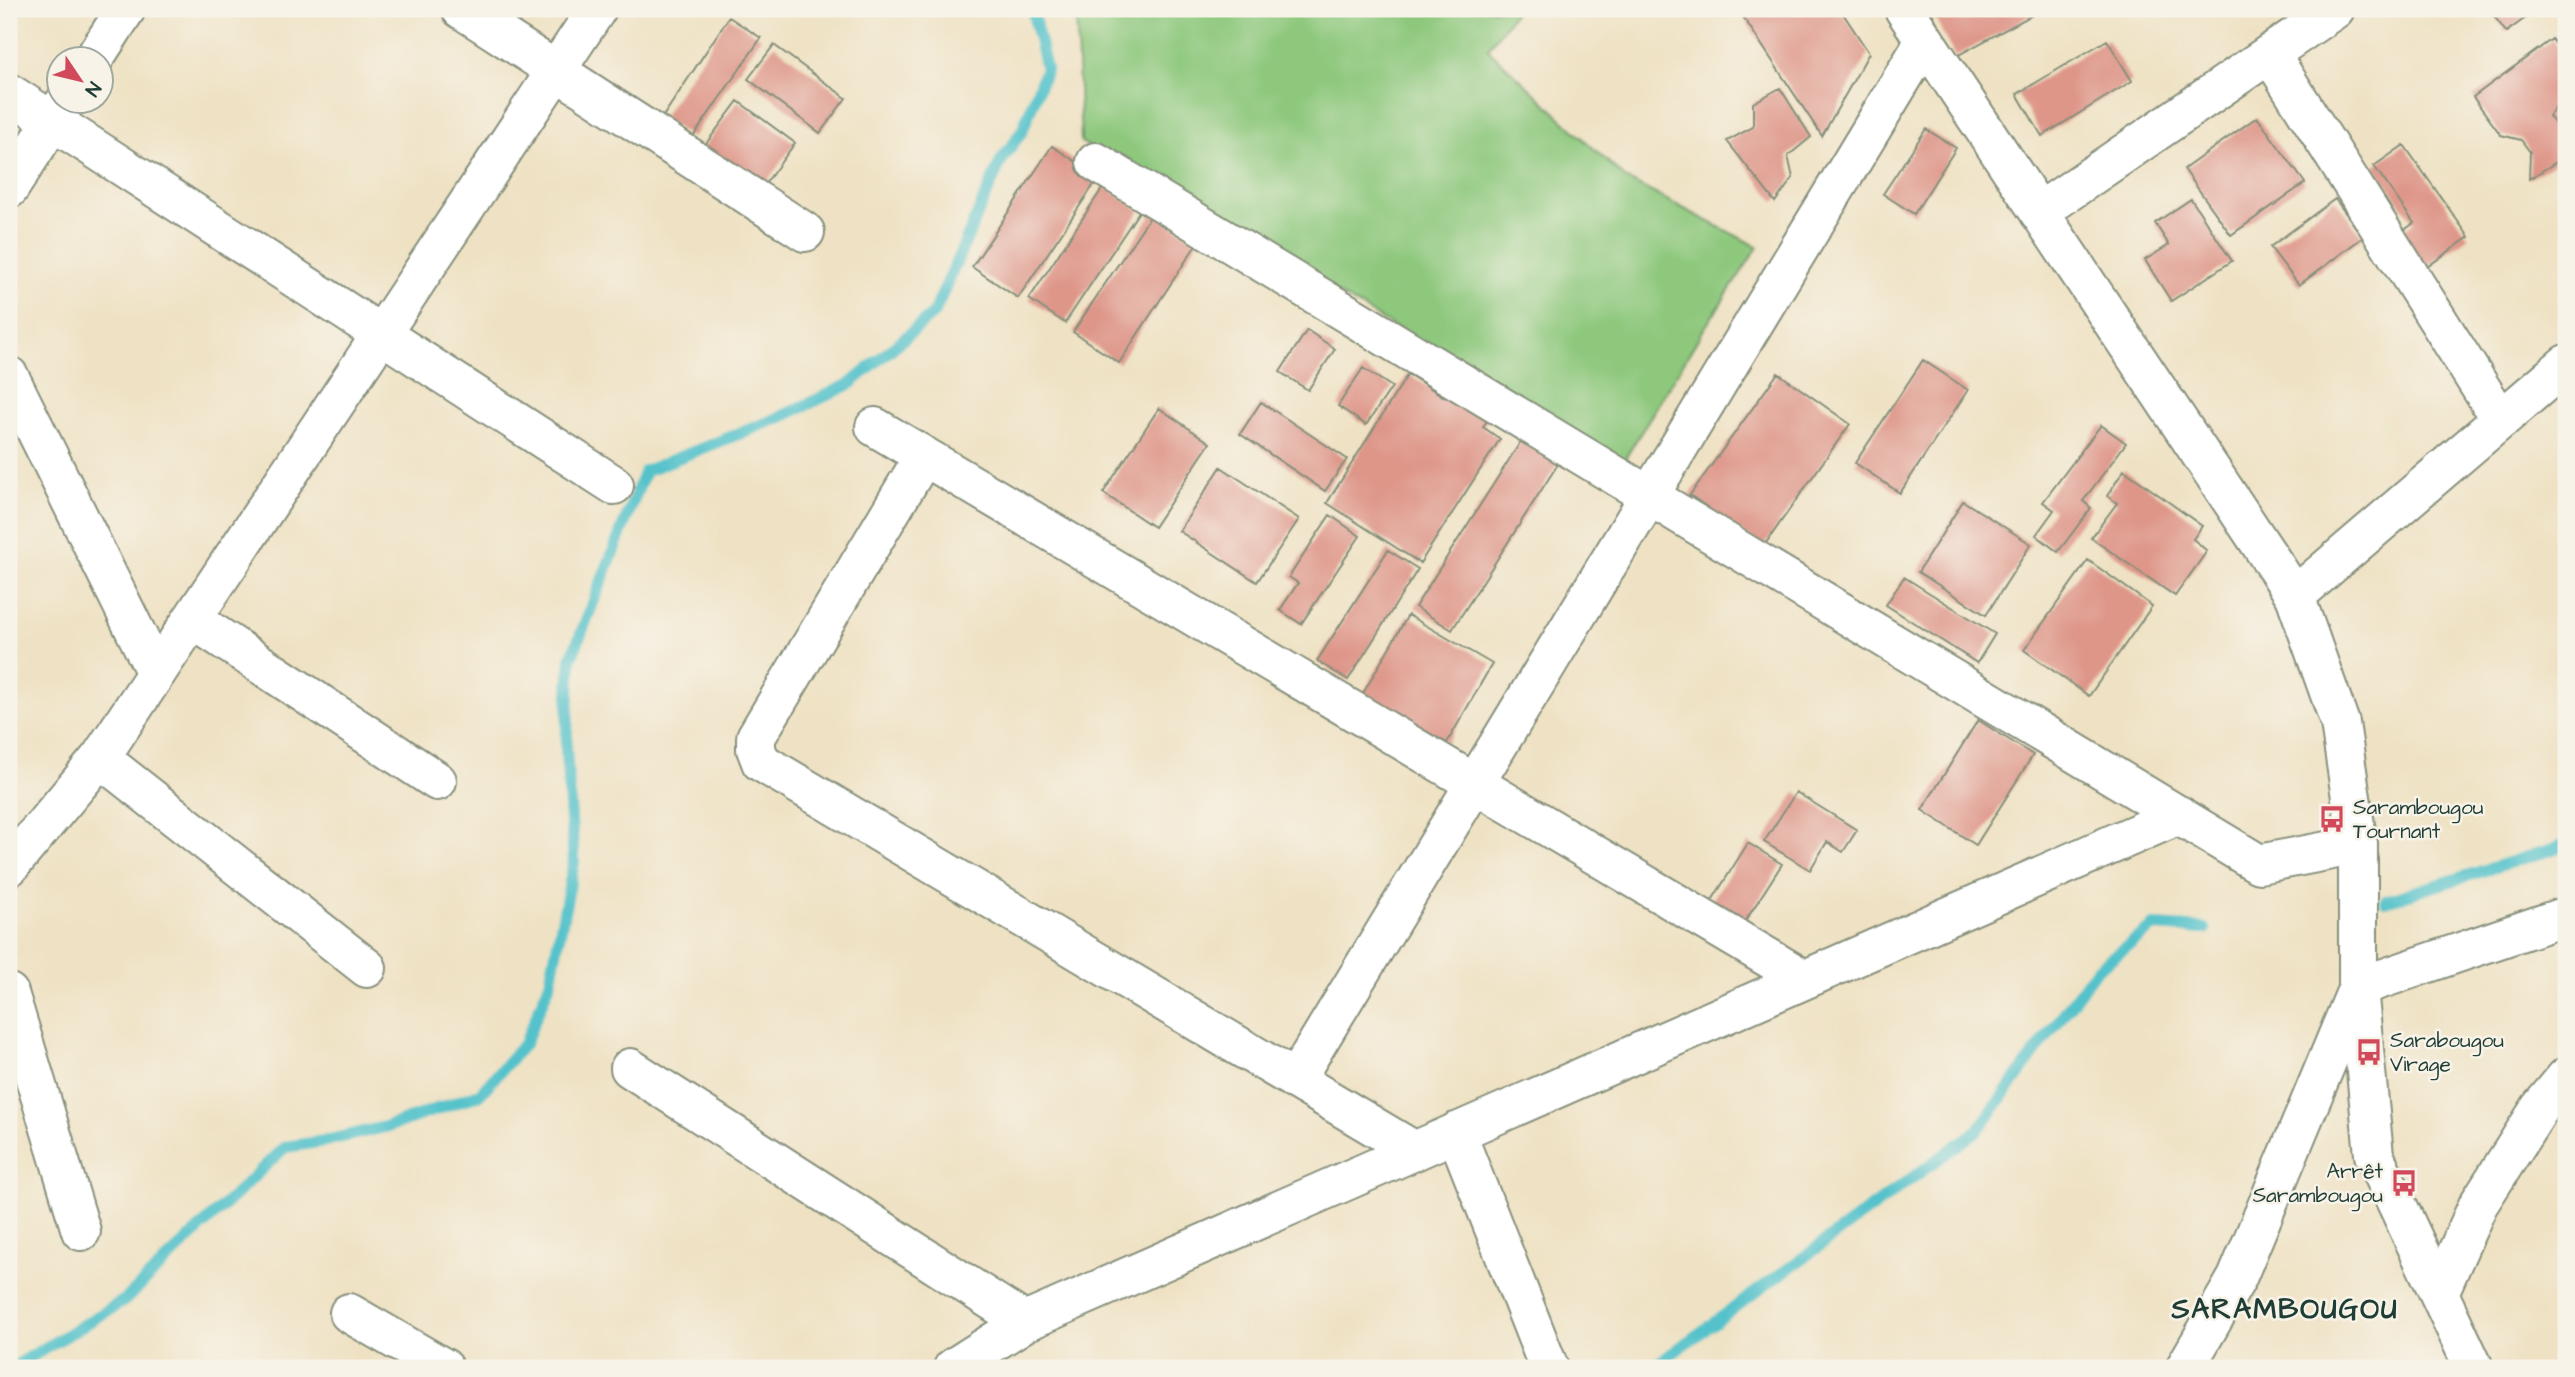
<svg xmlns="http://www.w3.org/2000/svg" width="2575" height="1377" font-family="'Architects Daughter',sans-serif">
<rect width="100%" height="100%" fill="#f7f3e8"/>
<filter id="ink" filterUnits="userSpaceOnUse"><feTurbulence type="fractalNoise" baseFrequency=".0143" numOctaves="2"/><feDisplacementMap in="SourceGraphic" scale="14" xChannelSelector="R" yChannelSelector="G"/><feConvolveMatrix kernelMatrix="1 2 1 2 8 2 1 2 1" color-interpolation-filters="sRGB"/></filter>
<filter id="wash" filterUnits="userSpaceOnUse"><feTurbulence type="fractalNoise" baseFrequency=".00686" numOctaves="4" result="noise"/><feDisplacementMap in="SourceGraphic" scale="28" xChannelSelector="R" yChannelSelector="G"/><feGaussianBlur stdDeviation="1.57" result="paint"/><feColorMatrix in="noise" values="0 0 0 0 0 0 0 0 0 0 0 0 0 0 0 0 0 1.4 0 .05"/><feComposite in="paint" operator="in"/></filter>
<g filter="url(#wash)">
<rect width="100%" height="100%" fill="#efe2c4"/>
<path fill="#8dc87d" stroke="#568258" stroke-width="2" d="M1076,9H1517L1488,49L1626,179L1758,247L1702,332L1623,462L1081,142Z"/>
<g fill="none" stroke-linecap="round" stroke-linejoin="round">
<path stroke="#55c2cb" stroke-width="12" d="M2386,901L2566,845
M12,1368L125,1300L285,1147L325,1141L389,1126L480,1094L525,1043L550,983L574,862L566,749L571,659L645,471L781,417L850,384L934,313L1001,161L1022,131L1046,69L1032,9
M1652,1368L1978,1130L2096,970L2154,926L2205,929"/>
</g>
<g id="blocks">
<path fill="#de9689" d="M1738,9H1840L1869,53L1822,136Z
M1930,9H2036L2038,12L1955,57Z
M2489,9H2538L2506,32Z
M729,17L761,38L692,138L662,118Z
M2552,39L2566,59V94L2549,116L2566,139V156L2529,179L2530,152L2521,140L2501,135L2473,97Z
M2107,40L2132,81L2042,136L2017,94Z
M774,45L846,98L820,133L748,79Z
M1780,88L1811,137L1788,156L1793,178L1775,202L1727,141L1753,127V103Z
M738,101L795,143L760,191L702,149Z
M2257,117L2305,183L2231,235L2184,169Z
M1926,129L1956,148L1914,214L1883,194Z
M2404,145L2469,237L2417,274L2392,239L2414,223L2374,166Z
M1052,146L1099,177L1018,298L972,267Z
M1104,186L1140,210L1065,323L1029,299Z
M2191,199L2232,261L2171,301L2145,260L2169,245L2155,223Z
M2335,199L2363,237L2299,285L2270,247Z
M1153,212L1198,242L1119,363L1073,332Z
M1307,330L1335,349L1308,390L1280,372Z
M1923,360L1968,390L1900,493L1855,463Z
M1363,368L1392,387L1366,425L1338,406Z
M1778,373L1850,424L1763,547L1690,495Z
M1408,374L1443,396L1448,388L1490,416L1483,427L1500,439L1420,563L1327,503Z
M1261,402L1347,459L1325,491L1240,434Z
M1159,408L1210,443L1154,527L1103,493Z
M2101,425L2126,443L2083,501L2091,508L2058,552L2036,535L2054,510L2043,502Z
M1521,441L1558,464L1452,630L1415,607Z
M1221,467L1299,519L1257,582L1179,531Z
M2124,470L2202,526L2193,539L2207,551L2175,596L2091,538L2117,503L2107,496Z
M1963,501L2031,544L1986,615L1918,572Z
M1330,515L1360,536L1301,624L1280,610L1298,583L1289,577Z
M1388,550L1418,569L1348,680L1317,661Z
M2088,560L2152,606L2089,696L2024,650Z
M1904,577L1995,634L1977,663L1886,605Z
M1408,615L1492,664L1447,743L1362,695Z
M1978,720L2033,755L1976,845L1922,810Z
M1796,792L1857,830L1843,852L1827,842L1810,870L1764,842Z
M1748,843L1782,864L1744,923L1711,902Z"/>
</g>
</g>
<g filter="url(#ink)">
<use href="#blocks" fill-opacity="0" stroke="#87907c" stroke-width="2"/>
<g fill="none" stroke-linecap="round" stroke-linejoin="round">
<defs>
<path id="minor" d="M461,9L805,232
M2270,54L2501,420
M93,60L126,9
M9,93L614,485
M1096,162L2259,864L2358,845
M9,189L65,102
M2039,212L2335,9
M9,376L156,673
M875,427L1804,979
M924,456L756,737V749L761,762L1415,1151
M2295,596L2566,364
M192,619L437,781
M100,758L367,968
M9,867L100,758L597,9
M9,993L81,1231
M630,1068L1025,1322
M1295,1080L1925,41
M1456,1132L1549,1368
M2439,1293L2478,1205L2540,1108L2566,1077
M349,1313L444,1368
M953,1368L1025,1322L2179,815
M2185,1368L2237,1278L2358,987"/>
<path id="tertiary" d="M1904,9L2295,596L2340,723L2358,845V987L2374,1155L2474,1368
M2358,987L2566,916"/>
</defs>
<use href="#minor" stroke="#87907c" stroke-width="42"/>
<use href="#tertiary" stroke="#87907c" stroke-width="42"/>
<use href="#minor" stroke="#fff" stroke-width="38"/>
<use href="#tertiary" stroke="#fff" stroke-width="38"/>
</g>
</g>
<defs>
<symbol id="bus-bare" viewBox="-9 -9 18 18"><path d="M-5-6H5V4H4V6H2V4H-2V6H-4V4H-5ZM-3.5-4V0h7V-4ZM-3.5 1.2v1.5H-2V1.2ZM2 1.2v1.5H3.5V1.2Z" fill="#d1495b" stroke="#f7f3e8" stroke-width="2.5" paint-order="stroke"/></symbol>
</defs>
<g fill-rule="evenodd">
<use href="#bus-bare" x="2313" y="800" width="38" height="38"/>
<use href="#bus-bare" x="2350" y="1033" width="38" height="38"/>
<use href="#bus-bare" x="2385" y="1164" width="38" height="38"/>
</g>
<g text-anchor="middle" stroke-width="5" stroke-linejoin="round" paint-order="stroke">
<g font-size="21" fill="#1f3d34" stroke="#f7f3e8" text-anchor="start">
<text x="2353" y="814">Sarambougou<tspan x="2353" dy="24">Tournant</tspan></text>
<text x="2390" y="1047">Sarabougou<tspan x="2390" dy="24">Virage</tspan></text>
<text x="2383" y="1178" text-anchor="end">Arrêt<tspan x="2383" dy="24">Sarambougou</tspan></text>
</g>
<g font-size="28" font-weight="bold" letter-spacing="2" fill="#1f3d34" stroke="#f7f3e8">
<text x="2285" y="1318">SARAMBOUGOU</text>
</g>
</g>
<rect width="2575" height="1377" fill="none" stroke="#f7f3e8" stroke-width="35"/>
<g transform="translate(80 80) rotate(125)"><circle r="33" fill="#f7f3e8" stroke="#a1aaa0" stroke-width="2"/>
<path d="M0-5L12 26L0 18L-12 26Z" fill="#d1495b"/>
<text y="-10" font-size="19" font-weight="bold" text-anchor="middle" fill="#1f3d34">N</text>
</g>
</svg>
